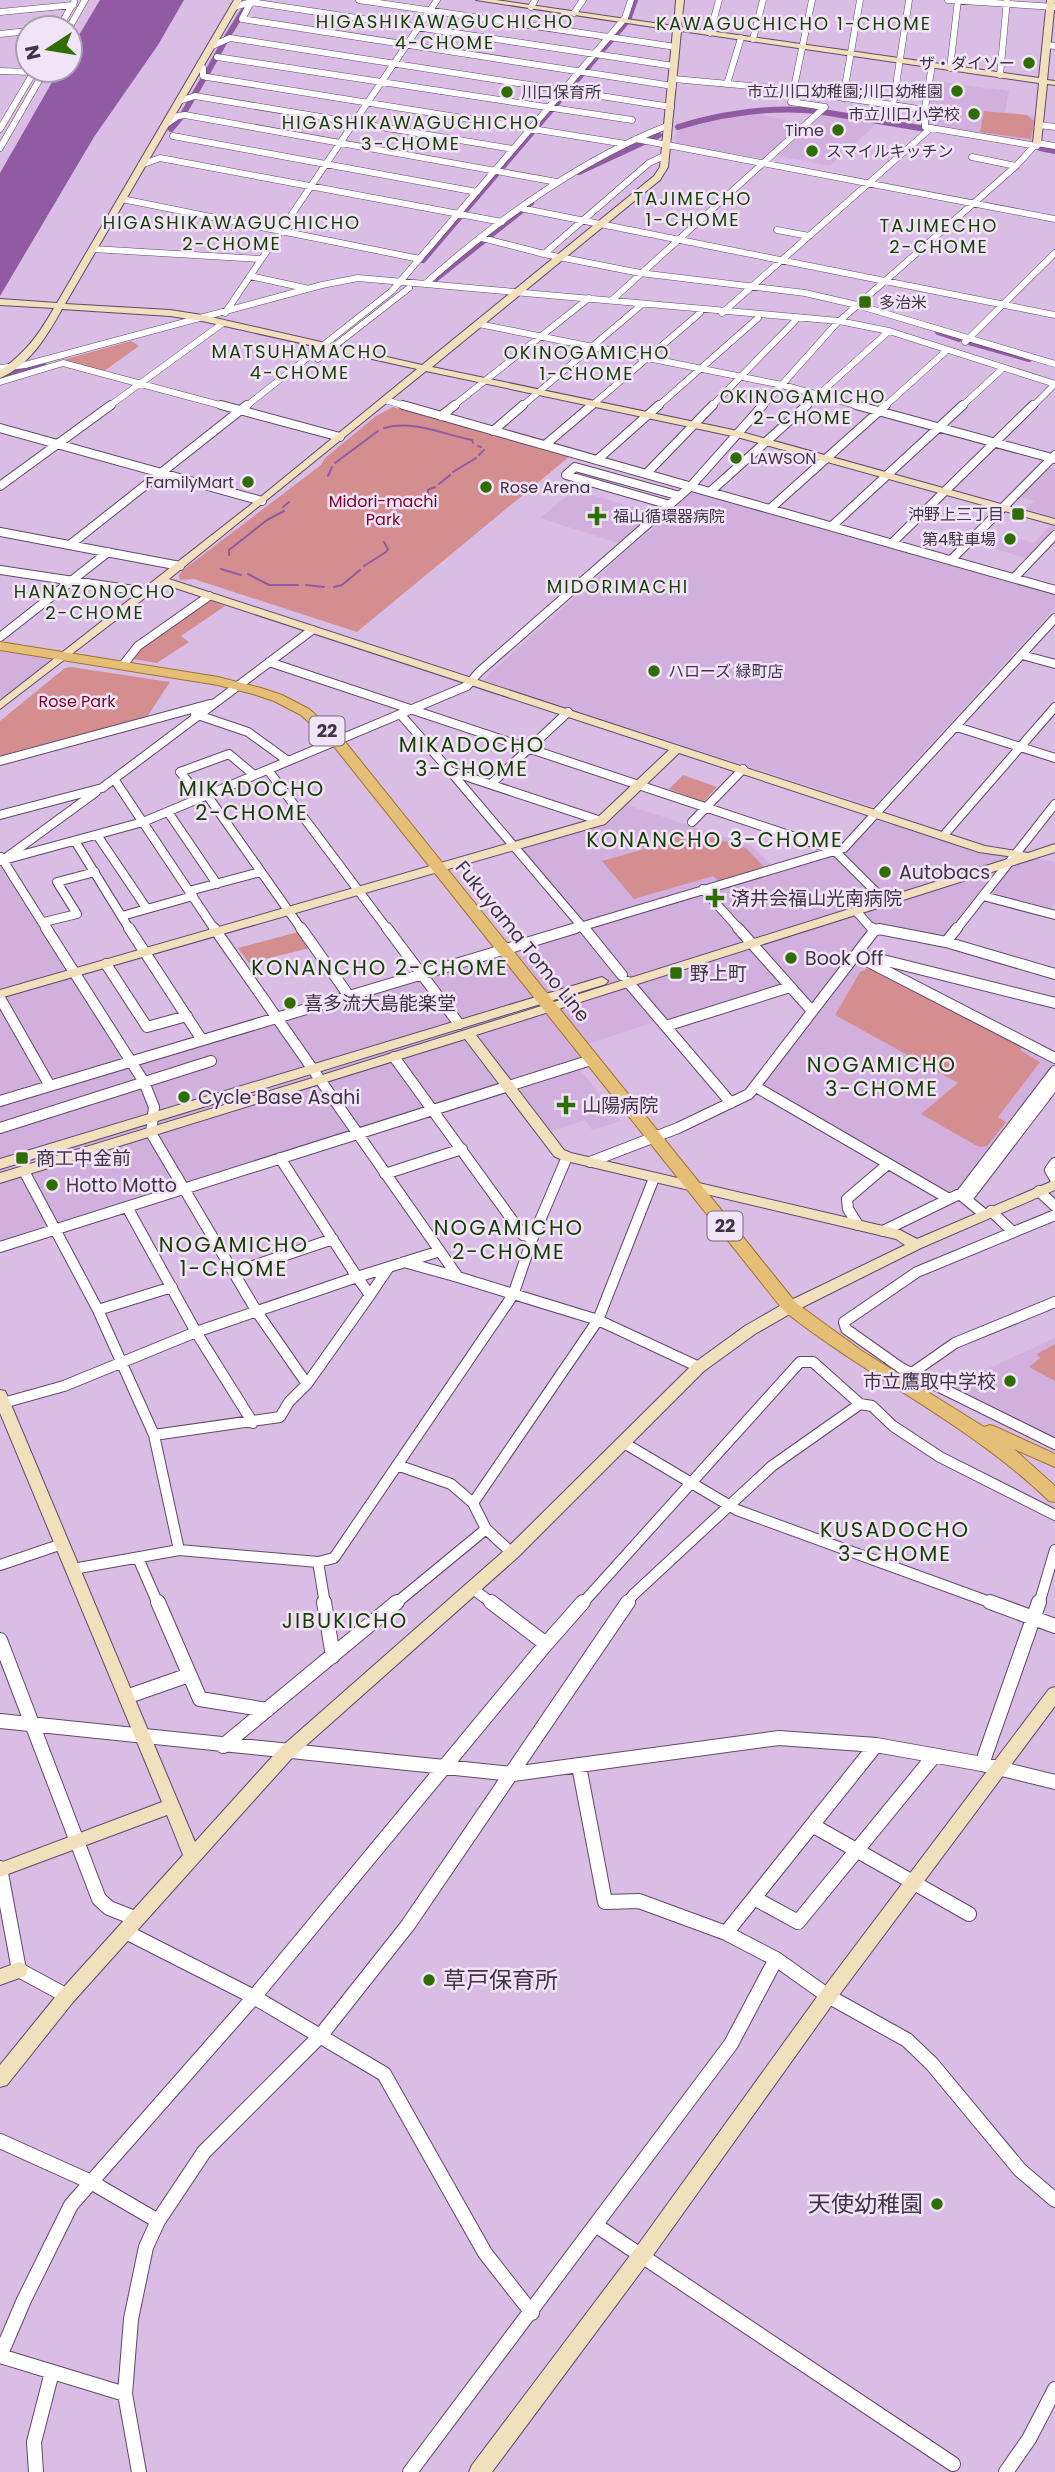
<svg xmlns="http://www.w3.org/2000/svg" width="1055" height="2472" font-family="Poppins,'Noto Sans JP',sans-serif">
<rect width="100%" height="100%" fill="#dabde4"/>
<path fill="#d1b0dd" d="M931,80L986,88V90L988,88L1009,91L1005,112L1037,116L1033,143L926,124L929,96H939L929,95Z
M767,109L762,115L804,124L817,112L879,122L830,166L770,154L764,159L676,143L677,129Z
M1048,467L1055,469V517L1026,509L1034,501L1018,496Z
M574,490L655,513L621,544L540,518Z
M693,491L1055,594V608L873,807L483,680Z
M1050,526L1055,527V533L1029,559L992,548L1005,535L1034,543Z
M0,647L65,657L0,709Z
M627,805L752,846L772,866L583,923L522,848L610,822Z
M877,821L977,847L1055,862V903L1049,911L988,895L948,943L875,929L811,1012L790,987L665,1026L660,1020L579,1047L588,1060L0,1248V859L128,1064L847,846Z
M859,961L1055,1061L961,1191L951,1196L761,1087Z
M578,1067L621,1121L592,1130L585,1120L547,1133L513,1089Z
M1055,1338V1438L955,1388L976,1374Z"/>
<path fill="#d48e90" d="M984,111L1027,115L1034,121L1031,139L980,132Z
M131,341L139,346L104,371L63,360Z
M393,407L570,456L357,632L194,579L180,580L179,575L183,570L321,465L325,458L376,416Z
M210,600L225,606L181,636L189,642L157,663L133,659L141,647Z
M71,667L170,682L147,717L0,756V721L65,668Z
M683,775L717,787L703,802L669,789Z
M682,832L702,839L706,835L746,848L764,867L719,881L713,876L634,899L602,861L666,843Z
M298,932L310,948L249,963L238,948Z
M871,967L1022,1047L1020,1050L1040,1062L998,1117L1006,1122L987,1146L979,1147L921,1114L958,1083L835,1015L860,972Z
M1055,1344V1381L1029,1367L1040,1358L1037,1354Z"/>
<path fill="#905ba3" d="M100,0H184L158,45L94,137L0,296V173L59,70H70V50Z"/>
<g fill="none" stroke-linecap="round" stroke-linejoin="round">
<path stroke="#905ba3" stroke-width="2" d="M384,428C414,420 442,434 472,440L473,443
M478,446L481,447
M479,455L484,450
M335,463L378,431
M453,472L476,458
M328,476L332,467
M439,484L450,475
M424,502L428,499V490L435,487
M283,507L289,502
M229,555V550L267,520L284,511
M364,566L386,552L388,549L384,542
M221,569L241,575
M248,574L269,585H298
M306,585L324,587
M334,587L342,585L360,570"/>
<path stroke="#905ba3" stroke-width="6" d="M227,37L247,5
M206,75L226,39
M823,112L926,129
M678,127C724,113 769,106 818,111
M171,129L182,116L204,78
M1040,148L1055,151
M579,172L659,135
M423,260L628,20L635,0
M433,281L531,203
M938,332L959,339
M969,342L1029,359
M0,375L43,363"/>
<defs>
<path id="street-far3" d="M359,0L676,47
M812,0L791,102L825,107
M948,0L1055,7
M251,2L242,19L673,86
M234,7L251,2L674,66
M531,7L535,0
M0,12L73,5
M574,13L583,0
M59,28L74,2
M69,28L85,0
M710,33L719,0
M0,34L28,31
M753,39L763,0
M1047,45L1055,46
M212,46L230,38L671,107
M217,57L632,120
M932,65L925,108V127L1037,146
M199,66L203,68V76L207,77L626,144
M950,68L958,0
M0,71L33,72
M1000,75L1007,0
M674,79L793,90L925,110
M727,84L741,38
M843,98L860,0
M179,101L195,96L513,149
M893,105L909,0
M165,125L178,116L185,115L557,182
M1039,125L1055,127
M0,129L35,70
M173,136L477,192
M636,139L1055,219
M0,148L45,70
M972,157L1016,166
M141,165L160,158L502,222
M122,199L420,259
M520,208L1055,315
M777,230L809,236
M482,238L544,254L640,273L805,293L857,305L1055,364
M93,249L261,259
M544,254L649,163L666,155
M250,276L305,288
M425,284C497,220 579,160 669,125
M612,300L825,107
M225,313L437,0
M722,313L931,128
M479,324L782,385L863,407
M965,342L1055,253
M318,359L409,288
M0,368L25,365L322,285L358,278L839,321L889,331L1055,384
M0,382L63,363L227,407
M385,400L409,407
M108,407L223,323
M245,407L392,291L625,18L631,0
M452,407L589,298
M521,407L640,306
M590,407L700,313
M657,407L758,318
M711,407L795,321
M762,407L836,324L1016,166L1037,143L1055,146
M805,407L889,331
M884,407L945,352
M961,407L1001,370
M1032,407L1052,387"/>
<path id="street-far2" d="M221,405L340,437
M403,405L1055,590
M856,405L1055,459
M441,416L455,405
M0,428L262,501
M493,431L523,405
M545,445L592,405
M597,460L659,405
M646,474L713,405
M0,486L111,405
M711,491L807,405
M670,505L566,475L575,467L680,496
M771,508L886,405
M832,526L963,405
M0,532L180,566
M892,543L1033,405
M71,544L247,405
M951,560L1055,455
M0,570L147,592
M1014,578L1055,535
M0,637L108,552
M1022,655L1055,664
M269,662L834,850L880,896
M123,665L138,646L209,596
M195,714L248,732L288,761
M401,715L450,771L601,821
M957,727L1055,758
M0,761L210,704
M268,770L388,930
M450,771L585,930
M114,779L215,930
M491,784L568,712
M207,795L302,930
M201,797L180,772L229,754L254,775
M168,812L217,884
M0,815L102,788L312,630
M692,822L743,769
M97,835L147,909
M944,835L1055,707
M75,841L130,930
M1,857L47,930
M3,860L96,792
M0,861L143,822L467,686L479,672L691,486L763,405
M703,889L740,930
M189,891L260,872
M983,896L1055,915
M856,911L873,930
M122,916L193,896
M44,922L77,914L57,882L95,872
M570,930L844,848L1055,618
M876,930H884
M956,930L1055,804"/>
<path id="street-far1" d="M46,928L144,1082L154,1107L151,1133L257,1312L307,1384L289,1402L280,1417L154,1435
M129,928L202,1040
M214,928L458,1277L598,1320L699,1367
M301,928L349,996
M387,928L459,1024
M584,928L622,975
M738,928L811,1010
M872,928L874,931
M946,942L957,928
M857,956L1055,1058
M867,956L1055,1003
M106,964L147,1027L187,1016
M628,982L731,1103
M0,998L50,1086
M666,1026L790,987
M394,1057L523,1235L533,1237
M756,1087L949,1199L883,1231
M0,1101L576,928
M0,1128L211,1061
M280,1158L357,1277L389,1267
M590,1162L678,1128L749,1094L874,931L879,929L946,942L1055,974
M1055,1163L1050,1170L1055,1179
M24,1171L98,1310L154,1435L179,1550
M385,1174L462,1149
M1039,1191L1055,1206
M962,1196L984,1214
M949,1199L962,1193L1055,1071
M967,1199L1055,1084
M127,1207L196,1332L253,1423
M991,1211L1012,1231
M1055,1215L917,1272L844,1322L846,1329L901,1368L1055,1444
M858,1225L848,1209L847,1199L888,1164
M0,1247L591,1060
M404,1262L458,1277
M235,1272L333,1239
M98,1310L172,1287
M912,1373L955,1343L1055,1302
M307,1384L370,1295
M3,1403L64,1386L196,1332L357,1277L370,1295L389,1267L440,1251
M624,1443L737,1510L995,1604
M397,1465L451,1484L473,1503L486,1529L512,1553
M473,1503L598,1320L654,1178
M138,1558L158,1604
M318,1562L334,1558L513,1295L533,1237L567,1157
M0,1565L62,1544
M73,1569L179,1550L318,1562L325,1604
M473,1589L493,1604
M395,1604L486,1529
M582,1604L800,1362H813L860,1404L872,1406L893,1426L940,1457L1055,1515
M626,1604L633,1595L772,1466L860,1404
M1039,1604L1055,1550"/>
<path id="street" d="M158,1602L200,1699L267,1710
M324,1602L333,1656
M491,1602L546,1644
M990,1602L1055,1626
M0,1640L99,1899L109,1908L137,1919
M126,1697L189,1675
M0,1721L513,1774L779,1738L876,1745L982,1764L1055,1782
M223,1746L397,1602
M982,1764L1039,1602
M579,1766L605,1902L639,1901L726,1933L776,1959L828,1996L907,2040L932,2064L1020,2170L1055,2200
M812,1825L969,1914
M0,1868L19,1970L67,1996
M754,1898L798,1922L934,1756
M126,1932L254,1997L384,2074L485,2253L532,2313
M726,1933L876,1745
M0,2141L91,2182L158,2221
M597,2226L953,2464
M0,2356L24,2300L71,2205L254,1997L546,1644L583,1602
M0,2356L125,2394
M36,2472L34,2442L52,2372
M139,2472L125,2394L131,2319L146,2247L158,2221L204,2152L321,2035L408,1925L628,1602
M410,2472L731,2044L776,1959
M1006,2472L1029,2439L1055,2389"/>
<path id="secondary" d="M234,0H242L65,304L170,310L202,315L422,365L654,176L660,167L673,30L476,0H496L674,26L676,0H684L681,27L1039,78L1047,0H1055L1047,80L1055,81V85L1047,84L1041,143L1037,145L1033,143L1039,83L681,31L668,167L660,180L432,367L738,431L1055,519V525L737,437L426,371L169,579L985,846L1028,853L1055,844V852L476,1035L564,1150L571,1153L900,1230L917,1239L1055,1180V1190L921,1248L795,1311L755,1334L704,1371L518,1557L292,1758L73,2002L7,2085L0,2087V2065L61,1990L183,1855L167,1815L0,1877V1863L162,1802L0,1413V1390L5,1391L7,1395L195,1842L280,1748L506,1549L694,1363L745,1326L785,1303L905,1245L896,1239L562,1160L554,1156L465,1039L0,1183V1173L316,1077L1014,857L979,852L679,753L605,824L0,998V990L597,818L669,750L163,584L0,709V701L258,499L417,369L202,321L170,316L62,309C47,336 30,365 0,378V371C26,352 38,336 54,308L0,305V299L57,303Z
M602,977L608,981L606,984L0,1169V1159Z
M1055,1687V1706L834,2002L649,2261L492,2472H469L472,2465L635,2249L822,1990L1049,1689Z
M19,1962L25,1964L28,1970L25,1976L0,1985V1969Z"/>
<path id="primary" d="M0,642L218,677L261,688L282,695L309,709L342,738L796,1303L862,1351L984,1427L990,1425L996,1427L1055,1454V1467L1014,1449L1055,1486V1502L1049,1501C970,1424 870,1379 784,1311L332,744L301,715L274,701L253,694L218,685L0,650Z"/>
</defs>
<use href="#street-far3" stroke="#61486a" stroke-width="7"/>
<use href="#street-far2" stroke="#61486a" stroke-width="10"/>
<use href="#street-far1" stroke="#61486a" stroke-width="12"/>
<use href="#street" stroke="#61486a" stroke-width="16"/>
<use href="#secondary" stroke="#61486a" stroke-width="2"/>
<use href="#primary" stroke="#a0732b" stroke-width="2"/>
<use href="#street-far3" stroke="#fff" stroke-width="6"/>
<use href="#street-far2" stroke="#fff" stroke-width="8"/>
<use href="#street-far1" stroke="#fff" stroke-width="10"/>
<use href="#street" stroke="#fff" stroke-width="14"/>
<use href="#secondary" fill="#f2dfbb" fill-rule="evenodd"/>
<use href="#primary" fill="#e5bf77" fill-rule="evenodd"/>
</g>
<g fill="#2f6e02" stroke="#f2e4f8" stroke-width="2.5">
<circle cx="1029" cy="63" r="7"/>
<circle cx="957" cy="91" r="7"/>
<circle cx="507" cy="92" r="7"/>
<circle cx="974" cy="114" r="7"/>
<circle cx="838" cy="130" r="7"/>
<circle cx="812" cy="151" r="7"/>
<rect x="858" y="295" width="14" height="14" rx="3.5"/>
<circle cx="736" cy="458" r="7"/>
<circle cx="248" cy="482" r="7"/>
<circle cx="486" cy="487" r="7"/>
<rect x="1011" y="507" width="14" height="14" rx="3.5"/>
<path d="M593.5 505.5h7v7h7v7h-7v7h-7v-7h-7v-7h7z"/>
<circle cx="1010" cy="539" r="7"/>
<circle cx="654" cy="671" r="7"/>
<circle cx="885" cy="872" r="7"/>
<path d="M711.5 887.5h7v7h7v7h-7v7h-7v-7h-7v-7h7z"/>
<circle cx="791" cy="958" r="7"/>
<rect x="669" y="966" width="14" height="14" rx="3.5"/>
<circle cx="290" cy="1003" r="7"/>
<circle cx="184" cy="1097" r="7"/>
<path d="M562.5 1094.5h7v7h7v7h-7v7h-7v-7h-7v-7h7z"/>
<rect x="15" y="1151" width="14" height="14" rx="3.5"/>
<circle cx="52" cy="1185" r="7"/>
<circle cx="1010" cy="1381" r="7"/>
<circle cx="429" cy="1980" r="7"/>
<circle cx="937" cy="2204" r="7"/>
</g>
<g text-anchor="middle" stroke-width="5" stroke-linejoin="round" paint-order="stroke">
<g font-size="16" fill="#403444" stroke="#f2e4f8" text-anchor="end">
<text x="1015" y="69">ザ・ダイソー</text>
<text x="943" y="97">市立川口幼稚園;川口幼稚園</text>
<text x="521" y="98" text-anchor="start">川口保育所</text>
<text x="960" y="120">市立川口小学校</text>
<text x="824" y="136">Time</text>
<text x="826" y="157" text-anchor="start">スマイルキッチン</text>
<text x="879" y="308" text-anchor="start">多治米</text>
<text x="750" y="464" text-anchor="start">LAWSON</text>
<text x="234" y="488">FamilyMart</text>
<text x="500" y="493" text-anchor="start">Rose Arena</text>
<text x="1004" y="520">沖野上三丁目</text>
<text x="613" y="522" text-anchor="start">福山循環器病院</text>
<text x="996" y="545">第4駐車場</text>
<text x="668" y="677" text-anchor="start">ハローズ 緑町店</text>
</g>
<g font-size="16" fill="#7f0022" stroke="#f2e4f8">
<text x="383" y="507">Midori-machi<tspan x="383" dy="18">Park</tspan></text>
<text x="77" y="707">Rose Park</text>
</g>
<g font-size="18" letter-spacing="2" fill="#163e00" stroke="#f2e4f8">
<text x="445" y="28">HIGASHIKAWAGUCHICHO<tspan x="445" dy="21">4-CHOME</tspan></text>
<text x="794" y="30">KAWAGUCHICHO 1-CHOME</text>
<text x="411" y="129">HIGASHIKAWAGUCHICHO<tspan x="411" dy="21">3-CHOME</tspan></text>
<text x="693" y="205">TAJIMECHO<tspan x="693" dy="21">1-CHOME</tspan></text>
<text x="232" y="229">HIGASHIKAWAGUCHICHO<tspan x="232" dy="21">2-CHOME</tspan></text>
<text x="939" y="232">TAJIMECHO<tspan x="939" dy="21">2-CHOME</tspan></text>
<text x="300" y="358">MATSUHAMACHO<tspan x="300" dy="21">4-CHOME</tspan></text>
<text x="587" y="359">OKINOGAMICHO<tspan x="587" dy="21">1-CHOME</tspan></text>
<text x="803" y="403">OKINOGAMICHO<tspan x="803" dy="21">2-CHOME</tspan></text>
<text x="618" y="593">MIDORIMACHI</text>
<text x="95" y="598">HANAZONOCHO<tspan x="95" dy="21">2-CHOME</tspan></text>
</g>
<g fill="#f2e4f8" stroke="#75697a" stroke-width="2">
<rect x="309.5" y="716.5" width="35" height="29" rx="5"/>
<rect x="707.5" y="1211.5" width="35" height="29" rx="5"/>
</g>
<g font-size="18" font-weight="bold" fill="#403444">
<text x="327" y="737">22</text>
<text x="725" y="1232">22</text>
</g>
<g font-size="19" fill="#403444" stroke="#f2e4f8" text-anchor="start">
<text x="899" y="879">Autobacs</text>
<text x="731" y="905">済井会福山光南病院</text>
<text x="805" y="965">Book Off</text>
<text x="690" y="980">野上町</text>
<text x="304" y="1010">喜多流大島能楽堂</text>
<text x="198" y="1104">Cycle Base Asahi</text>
<text x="582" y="1112">山陽病院</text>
<text x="36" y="1165">商工中金前</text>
<text x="66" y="1192">Hotto Motto</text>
<text x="996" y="1388" text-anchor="end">市立鷹取中学校</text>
</g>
<g font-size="19" fill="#403444" stroke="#f2e4f8">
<text transform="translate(523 941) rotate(51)" y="7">Fukuyama Tomo Line</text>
</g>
<g font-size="21" letter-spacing="2" fill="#163e00" stroke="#f2e4f8">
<text x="472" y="752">MIKADOCHO<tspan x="472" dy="24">3-CHOME</tspan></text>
<text x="252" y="796">MIKADOCHO<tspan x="252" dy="24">2-CHOME</tspan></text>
<text x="715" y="847">KONANCHO 3-CHOME</text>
<text x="380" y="975">KONANCHO 2-CHOME</text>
<text x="882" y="1072">NOGAMICHO<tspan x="882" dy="24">3-CHOME</tspan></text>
<text x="509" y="1235">NOGAMICHO<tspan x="509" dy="24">2-CHOME</tspan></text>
<text x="234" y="1252">NOGAMICHO<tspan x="234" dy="24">1-CHOME</tspan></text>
<text x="895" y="1537">KUSADOCHO<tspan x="895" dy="24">3-CHOME</tspan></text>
<text x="345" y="1628">JIBUKICHO</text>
</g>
<g font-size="23" fill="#403444" stroke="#f2e4f8" text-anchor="start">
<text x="443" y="1988">草戸保育所</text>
<text x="923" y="2212" text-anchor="end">天使幼稚園</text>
</g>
</g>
<g transform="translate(49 49) rotate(258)"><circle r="33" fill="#f2e4f8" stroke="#ab9eb0" stroke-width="2"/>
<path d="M0-5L12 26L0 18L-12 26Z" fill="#2f6e02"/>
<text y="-10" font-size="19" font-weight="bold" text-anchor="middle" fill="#403444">N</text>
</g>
</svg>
